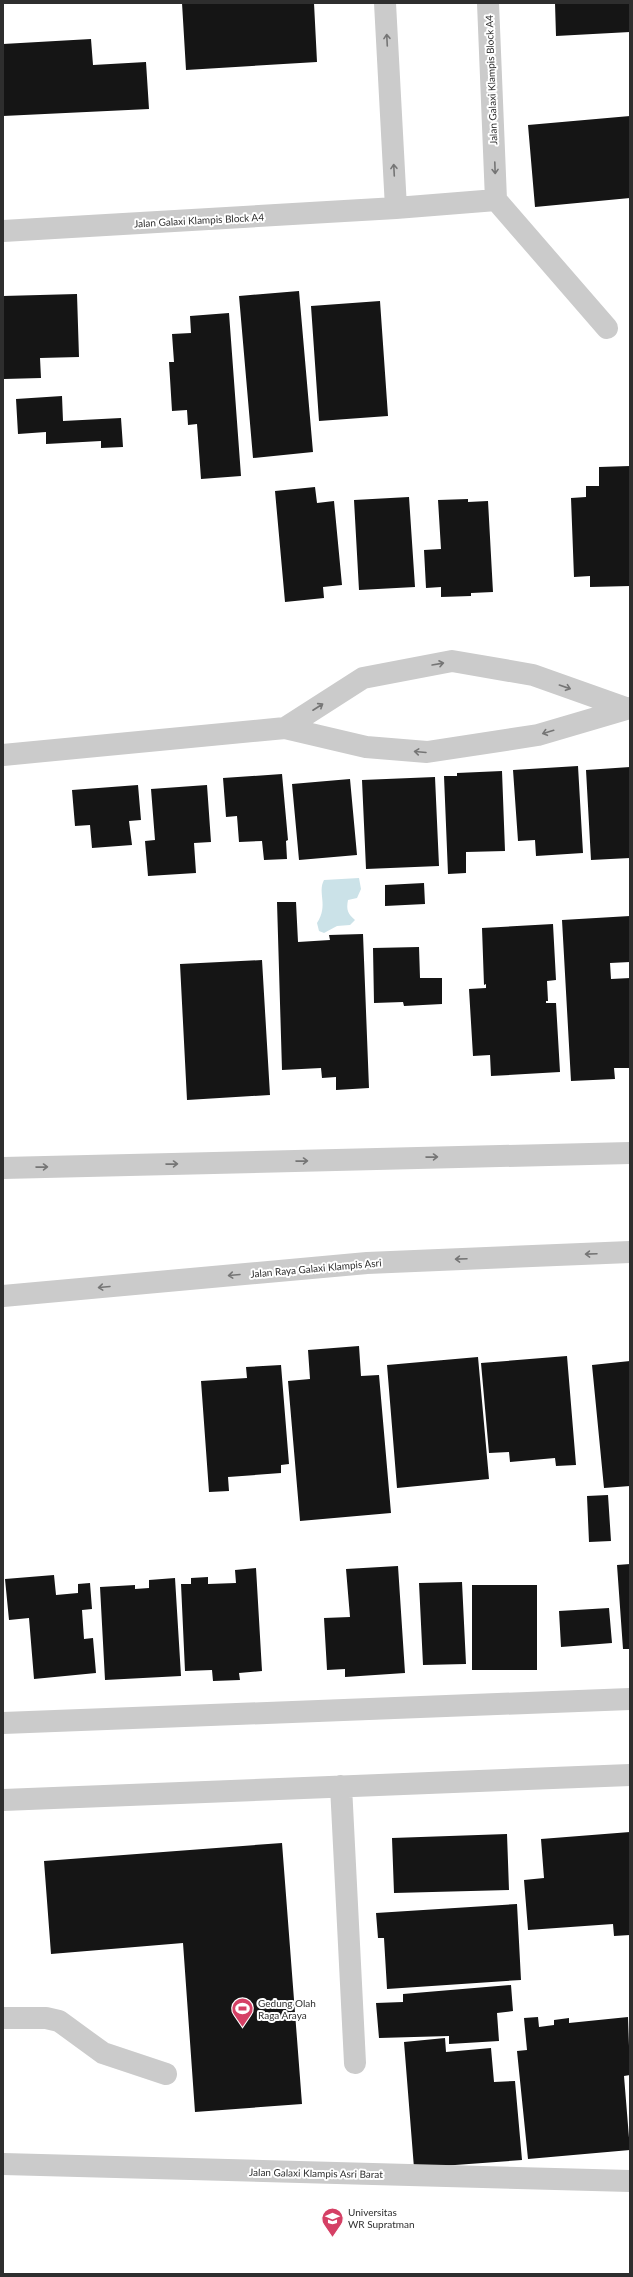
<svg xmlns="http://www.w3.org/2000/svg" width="633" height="2277" font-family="Lato,sans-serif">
<rect width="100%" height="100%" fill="#fff"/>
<path fill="#cbe2e8" d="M359,878L361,889L357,898L348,900C346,910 348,914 355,920L350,925L337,926L324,933L319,931L317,923C329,905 317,893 324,880Z"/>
<path fill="#151515" d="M182,3H314L317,62L186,70Z
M555,3H630V32L556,36Z
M91,39L93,65L146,62L149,109L3,116V44Z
M630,116V198L535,207L528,125Z
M299,291L313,452L253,458L239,296Z
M77,294L79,357L40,358L41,378L4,379L3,296Z
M380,301L388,416L319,421L311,306Z
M229,313L241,476L201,479L197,424L188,425L187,410L172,411L169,362H174L172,334L191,333L190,316Z
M62,396L63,421L121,418L123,447L101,448V441L46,444V432L18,434L16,399Z
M630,466V586L590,587V576L574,577L571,498L586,497V486H599V467Z
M315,487L317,503L334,501L342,585L323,587L324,598L285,602L275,491Z
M409,497L415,587L359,590L354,500Z
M468,499V502L488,501L493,592L471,593V596L441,597V587L426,588L424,550L441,549L438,500Z
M578,766L583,853L536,856L535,840L518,841L513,770Z
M630,767V858L591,860L586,770Z
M502,771L505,851L466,852V873L448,874L444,776H457V773Z
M282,774L288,840L286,841L287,859L264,860L262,841L239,842L237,816L226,817L223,778Z
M435,777L439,866L366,869L362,780Z
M350,779L357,855L299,860L292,784Z
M138,785L141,820L129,821L132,845L92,848L90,825L75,826L72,790Z
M207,785L211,842L194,843L196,873L148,876L145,841L155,840L151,789Z
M424,883L425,904L385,906V885Z
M277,902H296L298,942L330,940L329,935L363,934L369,1088L336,1090V1077L322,1078L321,1068L282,1070Z
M630,916V962L610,963L611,979L630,978V1068H614L615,1079L571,1081L562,920Z
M553,924L556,980L547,981L548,1001H546V1003H556L560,1072L491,1076L490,1055L473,1056L469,989L486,988V984L484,985L482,928Z
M419,947L420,978H442V1004L404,1006L403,1002L374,1003L373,948Z
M262,960L270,1095L187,1100L180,964Z
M359,1346L361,1376L379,1375L391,1513L300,1521L288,1381L310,1379L308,1350Z
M567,1356L576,1465L556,1466L555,1458L510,1462L509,1452L489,1453L481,1363Z
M478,1357L489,1479L397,1488L387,1365Z
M630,1361V1486L604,1488L592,1365Z
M281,1365L289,1464L281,1465V1473L228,1477L229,1491L209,1492L201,1381L247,1378L246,1367Z
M608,1495L611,1541L589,1542L587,1496Z
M630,1564V1649H623L617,1565Z
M398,1566L405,1673L345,1677V1669L327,1670L324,1618L350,1617L346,1569Z
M256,1568L262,1671L239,1673L240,1680L213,1681L212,1670L185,1671L181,1584H191V1578L208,1577V1584L236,1583L235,1570Z
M54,1575L56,1595L78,1593V1584L90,1583L92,1609L82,1610L84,1639L93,1638L96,1673L34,1679L29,1618L9,1620L5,1579Z
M175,1578L181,1676L105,1680L100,1587L135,1585V1589L149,1588V1580Z
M462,1582L466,1664L423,1665L419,1583Z
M472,1585H537V1670H472Z
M609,1608L612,1643L561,1647L559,1611Z
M630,1832V1935L614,1936L613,1924L528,1930L524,1880L544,1878L541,1839Z
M507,1834L509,1890L394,1893L392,1838Z
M282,1843L302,2104L195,2112L183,1943L51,1954L44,1861Z
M517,1904L521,1980L387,1989L384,1938H378L376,1913Z
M511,1985L513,2011L497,2013L499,2041L449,2044V2036L379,2038L376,2003L403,2002V1994Z
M538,2017L539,2027L554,2025V2020L569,2018V2023L628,2017L630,2075L624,2076L630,2150L528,2159L517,2051L527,2050L524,2018Z
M445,2038L446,2052L491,2048L494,2082L515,2081L522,2160L414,2168L404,2042Z"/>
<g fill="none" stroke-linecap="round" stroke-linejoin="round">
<path stroke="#cbcbcb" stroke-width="22" d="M385,3L396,208
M488,3L496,200
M496,200L607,328
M3,231L396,208L496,200
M285,728L363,678L452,661L533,675L626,708
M3,755L285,728L366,747L427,752L538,735L630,708
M3,1168L630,1153
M3,1296L367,1263L630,1252
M3,1723L630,1699
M341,1786L355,2063
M3,1800L630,1775
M3,2018H46L59,2021L103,2053L166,2074
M3,2164L630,2181"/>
</g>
<defs><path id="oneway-shaft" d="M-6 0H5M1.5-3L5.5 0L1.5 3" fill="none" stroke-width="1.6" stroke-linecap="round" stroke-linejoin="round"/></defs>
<g stroke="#757575">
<use href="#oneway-shaft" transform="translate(387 40) rotate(-93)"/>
<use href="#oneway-shaft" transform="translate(495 168) rotate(88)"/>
<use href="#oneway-shaft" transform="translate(394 170) rotate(-93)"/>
<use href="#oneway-shaft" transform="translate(438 664) rotate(-10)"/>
<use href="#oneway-shaft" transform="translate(565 687) rotate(19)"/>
<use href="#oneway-shaft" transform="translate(318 707) rotate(-33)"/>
<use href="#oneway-shaft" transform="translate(548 732) rotate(163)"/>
<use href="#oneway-shaft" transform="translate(420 752) rotate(-175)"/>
<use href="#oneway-shaft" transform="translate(432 1157) rotate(-1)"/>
<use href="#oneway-shaft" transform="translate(302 1161) rotate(-1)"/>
<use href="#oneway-shaft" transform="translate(172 1164) rotate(-1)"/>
<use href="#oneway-shaft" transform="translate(42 1167) rotate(-1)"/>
<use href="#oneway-shaft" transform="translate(591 1254) rotate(178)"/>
<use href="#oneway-shaft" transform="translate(461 1259) rotate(178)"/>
<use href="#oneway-shaft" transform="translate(234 1275) rotate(175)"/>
<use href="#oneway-shaft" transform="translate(104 1287) rotate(175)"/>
</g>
<defs>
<symbol id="stadium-pin" viewBox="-11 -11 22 30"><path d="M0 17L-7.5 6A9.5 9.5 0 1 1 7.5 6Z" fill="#d54065" stroke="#fff"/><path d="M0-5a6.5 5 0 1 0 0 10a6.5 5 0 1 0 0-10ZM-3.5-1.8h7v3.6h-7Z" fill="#fff"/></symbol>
<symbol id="university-pin" viewBox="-11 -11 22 30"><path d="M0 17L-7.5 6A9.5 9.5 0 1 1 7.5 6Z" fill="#d54065" stroke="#fff"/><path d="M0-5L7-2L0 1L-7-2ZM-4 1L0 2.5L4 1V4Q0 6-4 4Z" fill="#fff"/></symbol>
</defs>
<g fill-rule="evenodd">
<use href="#stadium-pin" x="230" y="1996" width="25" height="34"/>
<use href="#university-pin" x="320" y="2206" width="25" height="34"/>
</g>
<g text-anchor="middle" stroke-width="4" stroke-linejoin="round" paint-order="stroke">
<g font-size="10" fill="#2e2e2e" stroke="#fff">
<text transform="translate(491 80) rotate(-92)" y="4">Jalan Galaxi Klampis Block A4</text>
<text transform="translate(199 220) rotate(-3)" y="4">Jalan Galaxi Klampis Block A4</text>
<text transform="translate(316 1268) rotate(-5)" y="4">Jalan Raya Galaxi Klampis Asri</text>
<text transform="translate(316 2173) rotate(1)" y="4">Jalan Galaxi Klampis Asri Barat</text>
</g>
<g font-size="10" fill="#2e2e2e" stroke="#fff" text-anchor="start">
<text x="258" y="2007">Gedung Olah<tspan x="258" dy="12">Raga Araya</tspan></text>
<text x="348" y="2216">Universitas<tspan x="348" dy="12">WR Supratman</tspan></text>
</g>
</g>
<rect width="633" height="2277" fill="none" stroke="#2e2e2e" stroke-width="8"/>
</svg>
